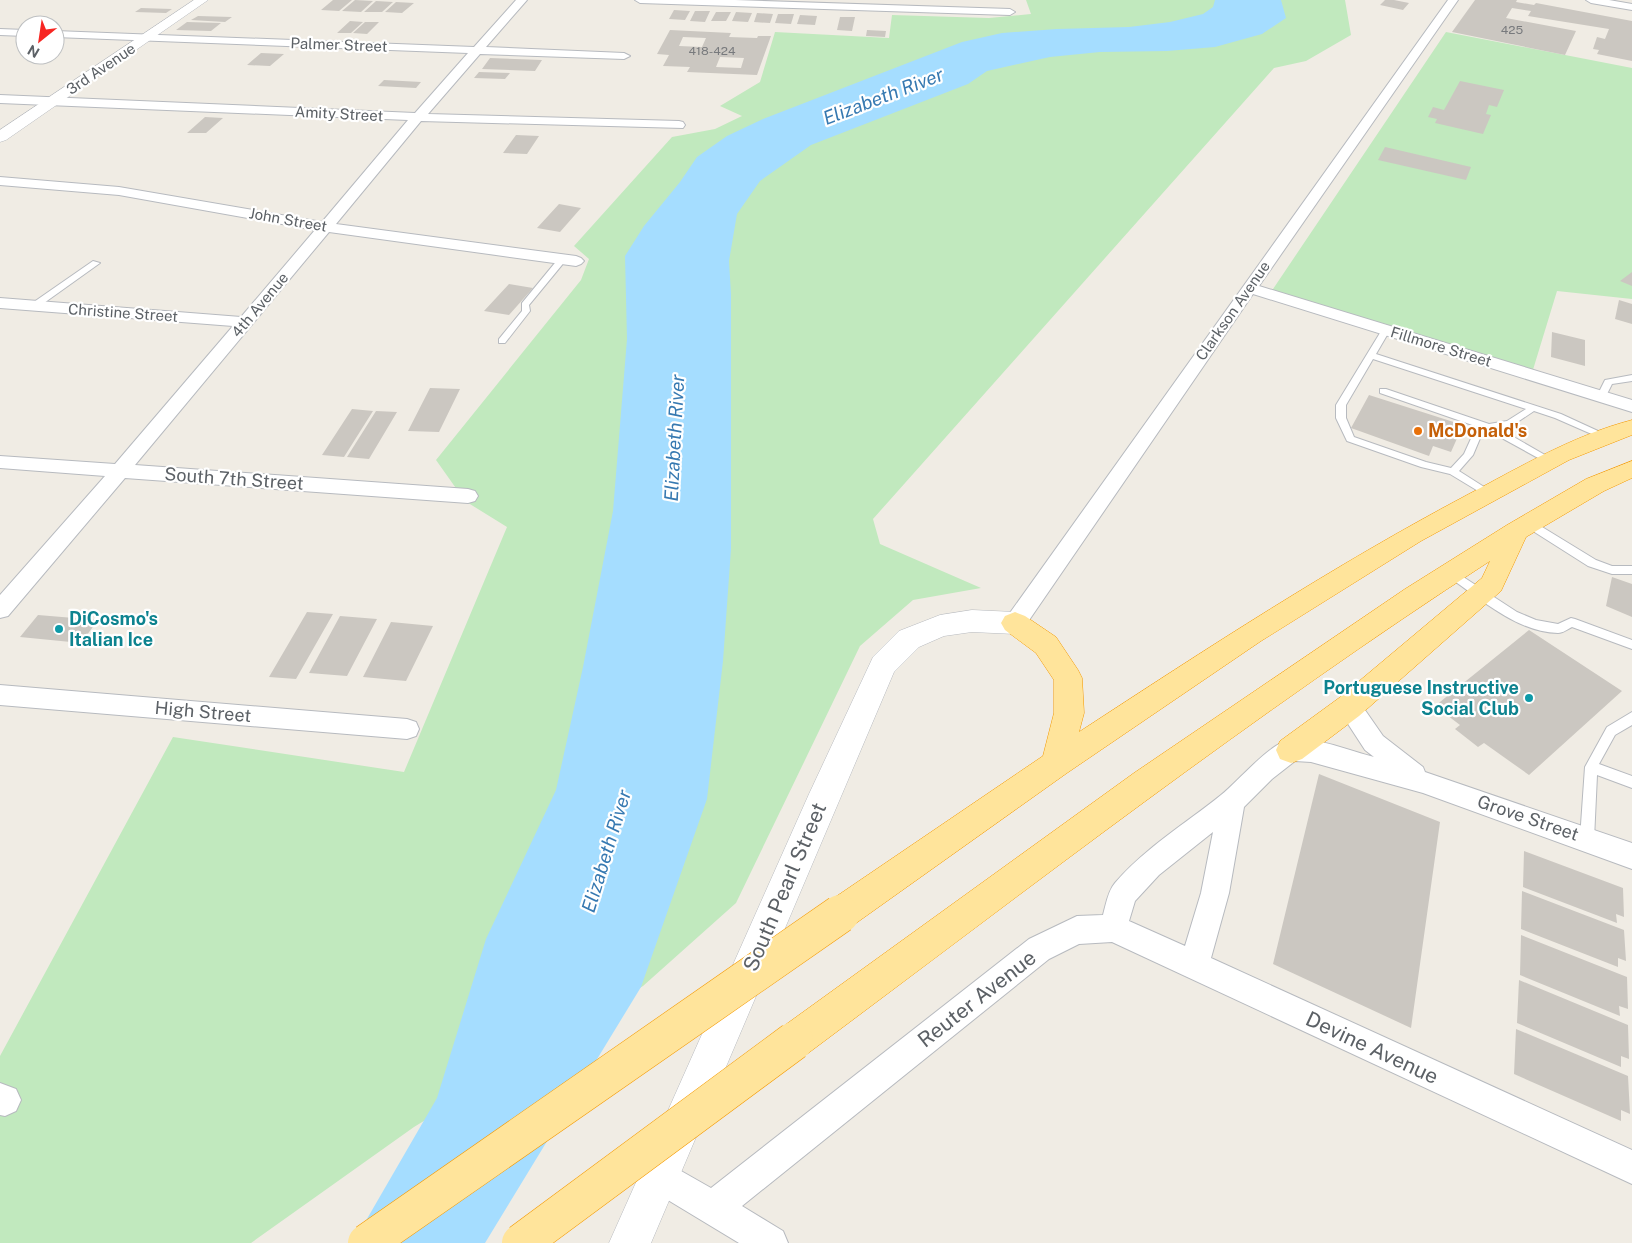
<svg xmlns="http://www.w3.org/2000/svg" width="1632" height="1243" font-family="'Public Sans',sans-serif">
<rect width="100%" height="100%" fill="#f0ece4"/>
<path fill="#c1e9be" d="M1026,0H1345L1351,35L1306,61L1274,68L873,519L880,544L981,588L913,600L860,646L736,903L643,986L414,1127L251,1243H0V1056L173,737L404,772L507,527L465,501L436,460L581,280L589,259L574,246L672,137L715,129L742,116L720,106L760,82L775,32L889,38L892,15L989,18L1031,14Z
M1446,32L1632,68V299L1557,291L1532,373L1271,292Z"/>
<path fill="#a5ddff" d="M1215,0H1281L1286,18L1262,34L1215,47L1167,51L1100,52L1050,57L987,71L968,84L811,145L760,181L737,214L729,261L731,294V549L723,661L707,799L641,987L485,1243H353L437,1098L486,939L556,790L583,667L613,511L627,339L625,256L644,226L680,182L697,157L727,136L763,119L962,42L1002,33L1057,29L1129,27L1170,22L1203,14L1213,7Z"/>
<path fill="#cbc7c1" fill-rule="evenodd" d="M333,0H352L339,11L321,10Z
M355,0L373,1L361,12L342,11Z
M1385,0H1394L1409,3L1403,10L1380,5Z
M1475,0H1517L1516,2L1534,5L1536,3L1632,21V61L1597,54L1599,50L1593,49L1597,37L1605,39L1609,29L1528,16L1531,11L1512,8L1506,18L1576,31L1565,55L1452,32Z
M376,1L393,2L382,12H364Z
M396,2L414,3L402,13L385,12Z
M141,8L172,9L166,13L135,12Z
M674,10L690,11L685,20L669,19Z
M695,11H710L705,22L690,21Z
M716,12H731L726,21H711Z
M736,12L752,13L748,22L732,21Z
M757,13L773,14L770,23L754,22Z
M778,14H794L791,24L775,23Z
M800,15L817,16L815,25L797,24Z
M198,16L232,17L225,22L191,20Z
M840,17H855L852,31L837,30Z
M350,21L363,22L351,33H337Z
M187,22L221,23L211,31L176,30Z
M365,22H379L367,34L353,33Z
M670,30L731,33L729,37L757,38L758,36H771L757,75L687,72L690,67L663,66L669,55L657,54ZM683,37L706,38L702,47L679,46ZM720,57L744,58L741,68L716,67Z
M867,30L886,31L885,37L866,36Z
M261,53L284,54L270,66L247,65Z
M490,58L542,60L535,71L482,69Z
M479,72L510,73L505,79L474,78Z
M384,80L421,82L416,88L378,86Z
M1460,81L1504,90L1497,107L1489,105L1486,114L1491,115L1483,134L1435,123L1437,119L1428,117L1433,107L1444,110Z
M205,117L223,118L206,133H187Z
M516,135L539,136L527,154L503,153Z
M1385,147L1471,167L1466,180L1378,160Z
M559,204L581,208L560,232L537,228Z
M1632,272V286L1620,281Z
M509,284L533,288L509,315L484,311Z
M1619,300L1632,304V324L1615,319Z
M1552,332L1585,340V366L1551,357Z
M430,388L460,389L439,432L408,431Z
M1369,395L1463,425L1451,452L1433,446L1429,456L1351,428Z
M352,409L373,411L344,457L322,455Z
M376,411L397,412L369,459L347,457Z
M1612,577L1632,584V617L1606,606Z
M307,612L333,614L296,679L269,677Z
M38,615L98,620L81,643L20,637Z
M340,616L377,619L347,676L309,673Z
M391,622L433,626L406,681L363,677Z
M1529,630L1622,691L1529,775L1484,743L1478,747L1455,729L1460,725L1435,706Z
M1319,774L1440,822L1411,1028L1273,964Z
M1524,851L1623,888L1624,917L1616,914L1617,923L1523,887Z
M1522,891L1624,930L1626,961L1618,958V967L1521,929Z
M1521,935L1627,977L1628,1009L1619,1006L1620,1016L1520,975Z
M1519,980L1628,1025L1629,1059L1621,1056V1067L1517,1023Z
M1516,1029L1628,1076L1630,1114L1621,1110V1121L1514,1074Z"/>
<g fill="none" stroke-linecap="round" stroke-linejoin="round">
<defs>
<path id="service" d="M559,258L566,260L529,305L530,311L505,343H499V339L522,311V303Z
M93,261L100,263L37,308H31V304Z
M1386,327L1390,330L1376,354L1561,414L1611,437L1606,440L1603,439L1555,418L1534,411L1513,425L1498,428L1552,459L1554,461L1549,464L1489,431L1481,436L1473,455L1459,471L1492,492L1493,494L1492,496L1488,497L1450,474L1421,467L1347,441L1336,418V405L1383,328ZM1373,359L1526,409L1507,421L1489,424L1386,389H1380V393L1481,428L1474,432L1464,454L1451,468L1426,462L1354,437L1346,418V405Z
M1632,375V381L1612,384L1605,398H1599L1597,396L1605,380Z
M1529,519L1596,560L1612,566H1632V574H1612L1588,566L1525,526L1524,523Z
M1451,569L1517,612L1536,620L1558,624L1571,618L1575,619L1632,640V649L1572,627C1568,629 1563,633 1558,633C1516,632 1480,598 1447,576L1446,573L1447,570Z
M1632,712V725L1615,735L1599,764L1632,776V788L1597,775L1594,839L1592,843L1587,845L1582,843L1580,839L1585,767L1607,727Z"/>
<path id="minor" d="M516,0H527L486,47L624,53L630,56L624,59L480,54L428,114L679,121L683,122L685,125L683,128L421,121L336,224L576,256L581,258L584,261L581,264L576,266L329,232L135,465L468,489L475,491L478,496L475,501L468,503L125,478L8,616L0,618V595L105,476L0,468V456L115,464L233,326L0,308V298L241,317L315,230L119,195L0,185V177L119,187L322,222L408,120L0,103V95L415,113L468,53L55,37V31L474,47Z
M635,0H735L1010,9L1015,12L1010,15L640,3Z
M1448,0H1458L1259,286L1632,400V412L1253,294L1023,629L1015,632L1007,629L1004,623L1007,617Z
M1586,0H1609L1632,4V10L1591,3Z
M0,29L25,30V36L0,35Z
M0,685L407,719L416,722L419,729L416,736L407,739L0,705Z
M1349,697L1358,700L1383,736L1423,767L1425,772L1632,843V869L1423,793L1311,762L1295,761L1272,779L1244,807L1229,893L1211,958L1632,1150V1184L1112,942L1079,944L1049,959L742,1206L783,1231L788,1243H739L648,1188L643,1176L648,1164L660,1159L711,1188L1029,939L1077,916L1103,915C1106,904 1108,891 1115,883C1145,848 1185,824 1221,795C1238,782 1270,742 1292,739C1316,737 1350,751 1374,757L1365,750L1337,707L1340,700ZM1213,832L1201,893L1185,946L1129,921L1135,901L1159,875Z
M0,1083L16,1089L21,1100L16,1111L5,1116L0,1115Z"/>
<path id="tertiary" d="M194,0H208L6,140L0,142V130Z
M972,610L1015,612L1025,616L1029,623L1025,630L1015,634L972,632L944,636L919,647L894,672L651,1243H609L809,794L873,657L899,631L940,615Z"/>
<path id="trunk" d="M1632,420V435L1569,460L1421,541L1261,641L1067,773L852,926L840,931L828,926L823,914L828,902L1043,756L1054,713V680L1036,653L1005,630L1001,623L1005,616L1015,612L1025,616L1056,637L1078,670L1082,678L1084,713L1079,732C1206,649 1333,566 1467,495C1520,467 1574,435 1632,420Z
M1632,461V478L1604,491L1526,537L1501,591L1359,716L1302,759L1291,763L1280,759L1276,750L1280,741L1339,698L1482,578L1490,561C1254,714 1032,886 807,1054L794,1060L781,1054L775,1041L781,1028L1134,773L1405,589L1507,525L1586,479Z"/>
</defs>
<use href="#service" stroke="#b7babf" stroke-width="2"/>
<use href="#minor" stroke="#b7babf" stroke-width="2"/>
<use href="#tertiary" stroke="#b7babf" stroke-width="1"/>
<use href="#trunk" stroke="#f49900" stroke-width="1"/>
<use href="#service" fill="#fff" fill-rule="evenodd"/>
<use href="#minor" fill="#fff" fill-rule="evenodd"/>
<use href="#tertiary" fill="#fff" fill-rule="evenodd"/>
<use href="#trunk" fill="#ffe49b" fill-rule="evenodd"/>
<defs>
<path id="trunk-bridge" d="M367,1243L840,914
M521,1243L794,1041"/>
</defs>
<use href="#trunk-bridge" stroke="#f49900" stroke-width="39" stroke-linecap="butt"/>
<use href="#trunk-bridge" stroke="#ffe49b" stroke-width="38"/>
</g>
<circle fill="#e8710a" stroke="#fff" stroke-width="2" cx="1418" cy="431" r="5"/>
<g fill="#0f9aa8" stroke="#fff" stroke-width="2">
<circle cx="59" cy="629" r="5"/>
<circle cx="1529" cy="698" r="5"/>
</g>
<g text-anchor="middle" stroke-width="4.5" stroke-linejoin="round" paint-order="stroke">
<g font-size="12" fill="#787a7d">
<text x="1512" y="34">425</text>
<text x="712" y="55">418-424</text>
</g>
<g font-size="15" fill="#5c6166" stroke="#fff">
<text transform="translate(339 45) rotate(2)" y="5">Palmer Street</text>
<text transform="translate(101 69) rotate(-34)" y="5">3rd Avenue</text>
<text transform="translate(339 114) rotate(3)" y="5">Amity Street</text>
<text transform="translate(288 220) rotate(10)" y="5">John Street</text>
<text transform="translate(260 305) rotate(-50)" y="5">4th Avenue</text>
<text transform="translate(1233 311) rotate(-55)" y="5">Clarkson Avenue</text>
<text transform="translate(123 313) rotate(4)" y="5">Christine Street</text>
<text transform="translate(1441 347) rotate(17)" y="5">Fillmore Street</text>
</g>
<g font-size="18" font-weight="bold" fill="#c56008" stroke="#fff" text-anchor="start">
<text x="1428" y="437">McDonald's</text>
</g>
<g font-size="18" fill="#5c6166" stroke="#fff">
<text transform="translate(234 479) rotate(4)" y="6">South 7th Street</text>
<text transform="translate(203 712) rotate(5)" y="6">High Street</text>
<text transform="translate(1528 818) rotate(19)" y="6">Grove Street</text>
</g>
<g font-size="18" font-weight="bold" fill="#0d838f" stroke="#fff" text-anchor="start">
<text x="69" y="625">DiCosmo's<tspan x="69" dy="21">Italian Ice</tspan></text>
<text x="1519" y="694" text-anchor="end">Portuguese Instructive<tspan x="1519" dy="21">Social Club</tspan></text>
</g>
<g font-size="19" font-style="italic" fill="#3679b1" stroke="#fff">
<text transform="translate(883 96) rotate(-21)" y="7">Elizabeth River</text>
<text transform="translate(674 438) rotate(-87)" y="7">Elizabeth River</text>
<text transform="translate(606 851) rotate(-73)" y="7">Elizabeth River</text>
</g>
<g font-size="21" fill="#5c6166" stroke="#fff">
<text transform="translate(785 887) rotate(-67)" y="7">South Pearl Street</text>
<text transform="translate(977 999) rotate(-38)" y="7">Reuter Avenue</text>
<text transform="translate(1372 1048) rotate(25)" y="7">Devine Avenue</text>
</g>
</g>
<g transform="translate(40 40) rotate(210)"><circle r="24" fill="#ffffff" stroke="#bec0c2"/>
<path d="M0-4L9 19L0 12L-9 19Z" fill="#f72622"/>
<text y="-8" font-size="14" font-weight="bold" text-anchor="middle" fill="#5c6166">N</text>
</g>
</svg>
